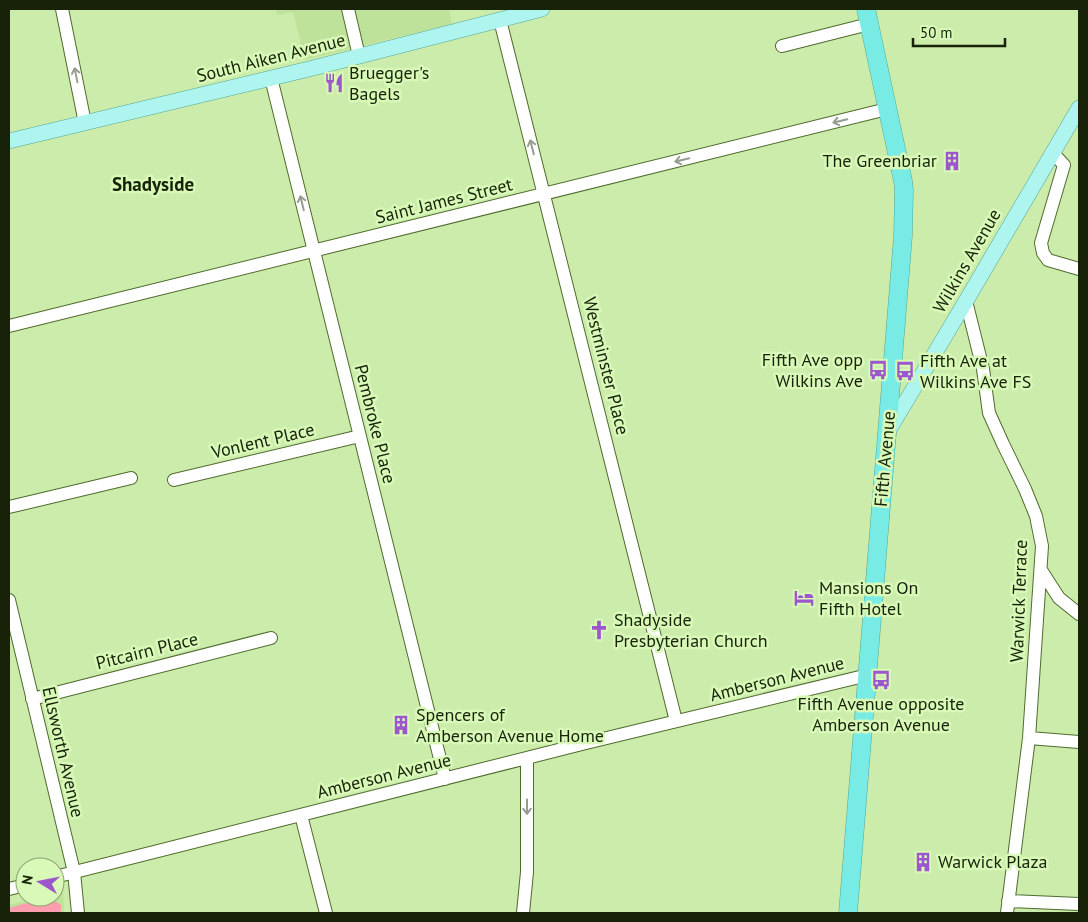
<svg xmlns="http://www.w3.org/2000/svg" width="1088" height="922" font-family="'PT Sans',sans-serif">
<rect width="100%" height="100%" fill="#cbecaa"/>
<path fill="#bfe29a" d="M276,9H449L452,24L305,60L293,12L277,15Z
M63,891L64,913H9V905L40,897H55V893Z"/>
<path fill="#fc9ead" d="M48,897L61,905V913H9V908Z"/>
<g fill="none" stroke-linecap="round" stroke-linejoin="round">
<defs>
<path id="minor" d="M62,9L85,123
M348,9L359,56
M500,20L676,721
M782,46L869,24
M271,78L445,779
M1053,153L1064,165L1041,243L1043,253L1048,260L1079,269
M966,301L983,369L989,413L1003,444L1025,489L1036,516L1042,546L1029,738L1007,913
M9,326L887,109
M174,480L360,436
M9,507L131,478
M1041,570L1059,598L1079,614
M9,600L74,872L78,913
M32,699L271,638
M1029,738L1079,742
M301,815L326,913
M55,877L586,743L868,675
M9,889L25,885
M1008,901L1079,904
M523,913L527,872V759"/>
<path id="major" d="M9,141L309,69L542,9
M887,433L966,301L1079,108"/>
<path id="highway" d="M848,913L903,236L904,190L903,181L866,9"/>
</defs>
<use href="#minor" stroke="#506b2e" stroke-width="14"/>
<use href="#major" stroke="#56a597" stroke-width="16"/>
<use href="#highway" stroke="#56a597" stroke-width="19"/>
<use href="#minor" stroke="#fff" stroke-width="12"/>
<use href="#major" stroke="#aef4ef" stroke-width="15"/>
<use href="#highway" stroke="#78ece4" stroke-width="18"/>
</g>
<defs><path id="oneway-shaft" d="M-6 0H5M1.5-3L5.5 0L1.5 3" fill="none" stroke-width="1.6" stroke-linecap="round" stroke-linejoin="round" transform="scale(1.25)"/></defs>
<g stroke="#979c90">
<use href="#oneway-shaft" transform="translate(76 75) rotate(-101)"/>
<use href="#oneway-shaft" transform="translate(840 121) rotate(166)"/>
<use href="#oneway-shaft" transform="translate(532 147) rotate(-104)"/>
<use href="#oneway-shaft" transform="translate(682 160) rotate(166)"/>
<use href="#oneway-shaft" transform="translate(302 203) rotate(-104)"/>
<use href="#oneway-shaft" transform="translate(527 807) rotate(90)"/>
</g>
<defs>
<symbol id="restaurant-bare" viewBox="-9 -9 18 18"><path d="M-5-6h1v4h1v-4h1v4h1v-4h1v5L-1.5 .5V6h-2V.5L-5-1ZM5-6V6H3V1.5H1.5Q1.5-4 5-6Z" fill="#9c57cc" stroke="#d8f9b7" stroke-width="2.5" paint-order="stroke"/></symbol>
<symbol id="building-bare" viewBox="-9 -9 18 18"><path d="M-4-6H4V6H1V3H-1V6H-4ZM-2.5-4.3h1.7v1.8h-1.7ZM.8-4.3h1.7v1.8H.8ZM-2.5-1h1.7V.8h-1.7ZM.8-1h1.7V.8H.8Z" fill="#9c57cc" stroke="#d8f9b7" stroke-width="2.5" paint-order="stroke"/></symbol>
<symbol id="bus-bare" viewBox="-9 -9 18 18"><path d="M-5-6H5V4H4V6H2V4H-2V6H-4V4H-5ZM-3.5-4V0h7V-4ZM-3.5 1.2v1.5H-2V1.2ZM2 1.2v1.5H3.5V1.2Z" fill="#9c57cc" stroke="#d8f9b7" stroke-width="2.5" paint-order="stroke"/></symbol>
<symbol id="hotel-bare" viewBox="-9 -9 18 18"><path d="M-6-4.5h1.5V1H6V5H4.5V3h-9V5H-6ZM-4 0a1.8 1.8 0 1 1 3.6 0ZM.5 0V-2.5h3Q6-2.5 6 0Z" fill="#9c57cc" stroke="#d8f9b7" stroke-width="2.5" paint-order="stroke"/></symbol>
<symbol id="church-bare" viewBox="-9 -9 18 18"><path d="M-1.2-6h2.4v3.5h3.3v2.4h-3.3V6h-2.4V-.1h-3.3v-2.4h3.3Z" fill="#9c57cc" stroke="#d8f9b7" stroke-width="2.5" paint-order="stroke"/></symbol>
</defs>
<g fill-rule="evenodd">
<use href="#restaurant-bare" x="320" y="69" width="28" height="28"/>
<use href="#building-bare" x="938" y="147" width="28" height="28"/>
<use href="#bus-bare" x="864" y="356" width="28" height="28"/>
<use href="#bus-bare" x="891" y="357" width="28" height="28"/>
<use href="#hotel-bare" x="790" y="584" width="28" height="28"/>
<use href="#church-bare" x="585" y="616" width="28" height="28"/>
<use href="#bus-bare" x="867" y="666" width="28" height="28"/>
<use href="#building-bare" x="387" y="711" width="28" height="28"/>
<use href="#building-bare" x="909" y="848" width="28" height="28"/>
</g>
<g text-anchor="middle" stroke-width="5" stroke-linejoin="round" paint-order="stroke">
<g font-size="18" fill="#172209" stroke="#d8f9b7">
<text transform="translate(271 58) rotate(-14)" y="6">South Aiken Avenue</text>
<text transform="translate(444 201) rotate(-14)" y="6">Saint James Street</text>
<text transform="translate(967 261) rotate(-60)" y="6">Wilkins Avenue</text>
<text transform="translate(606 366) rotate(76)" y="6">Westminster Place</text>
<text transform="translate(375 424) rotate(76)" y="6">Pembroke Place</text>
<text transform="translate(263 441) rotate(-13)" y="6">Vonlent Place</text>
<text transform="translate(885 459) rotate(-85)" y="6">Fifth Avenue</text>
<text transform="translate(1019 601) rotate(-88)" y="6">Warwick Terrace</text>
<text transform="translate(147 651) rotate(-14)" y="6">Pitcairn Place</text>
<text transform="translate(777 679) rotate(-14)" y="6">Amberson Avenue</text>
<text transform="translate(63 752) rotate(77)" y="6">Ellsworth Avenue</text>
<text transform="translate(384 776) rotate(-14)" y="6">Amberson Avenue</text>
</g>
<g font-size="18" fill="#172209" stroke="#d8f9b7" text-anchor="start">
<text x="349" y="79">Bruegger's<tspan x="349" dy="21">Bagels</tspan></text>
<text x="937" y="167" text-anchor="end">The Greenbriar</text>
<text x="863" y="366" text-anchor="end">Fifth Ave opp<tspan x="863" dy="21">Wilkins Ave</tspan></text>
<text x="920" y="367">Fifth Ave at<tspan x="920" dy="21">Wilkins Ave FS</tspan></text>
<text x="819" y="594">Mansions On<tspan x="819" dy="21">Fifth Hotel</tspan></text>
<text x="614" y="626">Shadyside<tspan x="614" dy="21">Presbyterian Church</tspan></text>
<text x="881" y="710" text-anchor="middle">Fifth Avenue opposite<tspan x="881" dy="21">Amberson Avenue</tspan></text>
<text x="416" y="721">Spencers of<tspan x="416" dy="21">Amberson Avenue Home</tspan></text>
<text x="938" y="868">Warwick Plaza</text>
</g>
<g font-size="19" font-weight="bold" fill="#172209" stroke="#d8f9b7">
<text x="153" y="191">Shadyside</text>
</g>
</g>
<rect width="1088" height="922" fill="none" stroke="#172209" stroke-width="20"/>
<g transform="translate(40 882) rotate(280)"><circle r="24" fill="#d8f9b7" stroke="#8ba371"/>
<path d="M0-4L9 19L0 12L-9 19Z" fill="#9c57cc"/>
<text y="-8" font-size="14" font-weight="bold" text-anchor="middle" fill="#172209">N</text>
</g>
<path d="M913 38v8h92v-8" fill="none" stroke="#172209" stroke-width="2.5"/>
<text x="920" y="38" font-size="15" fill="#172209" stroke="#d8f9b7" stroke-width="4" paint-order="stroke">50 m</text>
</svg>
